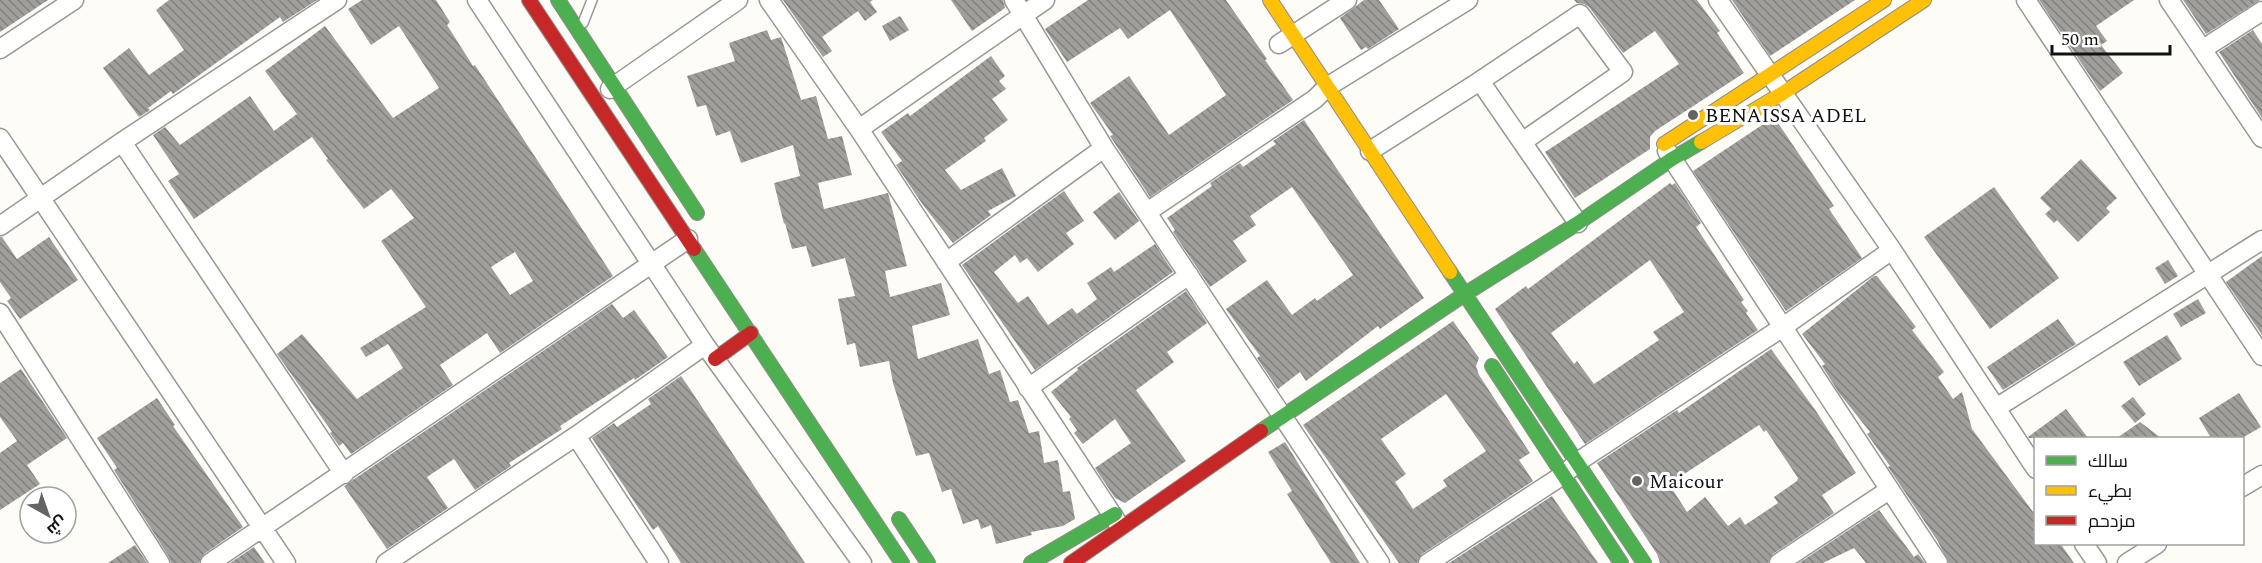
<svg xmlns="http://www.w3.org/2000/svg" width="2262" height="563" font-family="Spectral,Cairo,serif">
<defs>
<pattern id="building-back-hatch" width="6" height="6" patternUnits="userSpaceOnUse" patternTransform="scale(1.5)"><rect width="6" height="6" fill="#a19f9c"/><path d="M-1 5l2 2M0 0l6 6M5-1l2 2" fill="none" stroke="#82807e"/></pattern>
</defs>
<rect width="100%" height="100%" fill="#fdfcf7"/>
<path fill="url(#building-back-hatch)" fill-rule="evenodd" d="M0,0H48L0,32Z
M169,0H317L283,22L280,17L173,94L171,91L148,108L150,110L139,117L103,68L129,48L149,75L184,50L156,10Z
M362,0H436L450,22L447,25L473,66L475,65L613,276L500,353L487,333L440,365L453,385L351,454L343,443L339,446L330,433L332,432L277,354L302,334L357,399L403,368L388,344L366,357L360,348L426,307L381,241L414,218L391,189L364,209L326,160L328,159L312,137L194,219L168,181L179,174L153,135L165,127L180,145L250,96L274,131L297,114L265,71L325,26L393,118L439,88L399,26L371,45L348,9ZM515,252L533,281L510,295L491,267Z
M783,0H873L870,2L877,12L865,21L858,11L822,37L832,51L823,57Z
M951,0H1003L1005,8L972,31Z
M1088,0H1226L1267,59L1265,60L1293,100L1150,197L1110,136L1113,135L1090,103L1129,76L1169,135L1226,95L1170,10L1128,39L1120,28L1067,62L1045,29Z
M1364,0H1379L1399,29L1368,49L1366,47L1361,50L1340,18Z
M1574,0H1697L1720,31L1717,33L1744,73L1655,131L1650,137V149L1575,198L1545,152L1679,64L1655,31L1623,53L1589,7L1584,4L1577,3Z
M1732,0H1855L1770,56Z
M2039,0H2134L2096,26L2107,41L2101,45L2123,73L2100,91Z
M2183,0H2260L2206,34Z
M900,16L909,30L890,41L882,26Z
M767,30L771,40L781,37L801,100L816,96L828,139L842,136L852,175L818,183L824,209L888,193L907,266L885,271L890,297L941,283L950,315L912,326L918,359L978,339L989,374L1000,370L1010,402L1018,400L1029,433L1039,431L1044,463L1058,460L1063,492L1070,491L1075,519L1063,526L1031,532L1032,535L996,544L991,525L981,529L978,519L963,524L951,489L942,492L929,453L916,456L893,383L889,361L860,367L855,343L847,345L838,299L855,296L845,258L812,267L806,246L792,249L785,223L784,224L774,183L800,176L793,145L741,163L730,131L716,136L706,105L697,107L687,76L735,61L729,43Z
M2253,30L2262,44V118L2219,52Z
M991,56L1005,76L999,81L1006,89L992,99L1008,120L984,138L986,141L945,170L961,190L1002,168L1016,196L988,211L991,215L953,243L923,205L896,165L902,161L881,132L908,113L910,116Z
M1774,117L1834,206L1829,209L1862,258L1786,311L1693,171Z
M1304,120L1424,298L1380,329L1378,326L1306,381L1300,372L1278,389L1257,358L1260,356L1226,309L1267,280L1292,315L1315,298L1317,301L1353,275L1292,187L1250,216L1256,225L1233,241L1247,261L1210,287L1173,232L1175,230L1167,218L1212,186L1210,183L1240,163L1243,167L1276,144L1273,141Z
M2081,159L2117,198L2106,208L2110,212L2078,242L2057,220L2054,223L2045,214L2051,209L2040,198Z
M1670,183L1672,185L1675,183L1701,223L1696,227L1744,300L1741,302L1748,311L1746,313L1758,330L1585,444L1495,309L1526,286L1528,289ZM1650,260L1684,312L1653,332L1659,340L1594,384L1577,361L1574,364L1551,333Z
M1994,187L2059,278L1990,329L1924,237Z
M1064,191L1084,221L1066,233L1074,244L1038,272L1027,258L1020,263L1015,255L994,272L1018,303L1028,296L1048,325L1072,308L1077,314L1097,299L1087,283L1111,267L1114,272L1155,244L1173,272L1035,370L962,265Z
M1119,192L1139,221L1115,240L1093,212Z
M0,237H2L17,259L49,237L78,280L20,319L7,301L11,298L0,282Z
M2262,256V335L2226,282Z
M2168,260L2178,276L2165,284L2155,268Z
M1874,276H1877L1916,327L1912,330L1944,372L1938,377L1953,399L1962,392L1972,429L2036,516V543H2060L2074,563H1949L1937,540L1888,467L1890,466L1867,434L1870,432L1839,393L1822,366L1825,364L1802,334Z
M1186,291L1207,323L1167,352L1174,362L1136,390L1186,461L1125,503L1115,498L1095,468L1131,443L1115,419L1083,444L1074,433L1077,430L1069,419L1071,417L1051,392L1078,370L1077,368Z
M2198,299L2206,313L2181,327L2173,314Z
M612,304L623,318L634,310L668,357L635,380L634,378L560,426L562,429L509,463L511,466L475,490L454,459L427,477L448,508L387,549L344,486Z
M2058,319L2076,344L2003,390L1987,367Z
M1453,321L1479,358L1476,366L1479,375L1530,453L1519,460L1533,481L1422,554L1417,563H1399L1303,425ZM1446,394L1486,451L1443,480L1447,486L1413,509L1395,482L1406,474L1381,439Z
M2167,335L2182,359L2139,386L2123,362Z
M1771,349L1816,411L1856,473L1822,495L1834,513L1773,554L1768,563H1660L1657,554L1597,463L1677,410L1679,413ZM1759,425L1764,432L1766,430L1798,478L1797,481L1774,497L1778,503L1745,525L1740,517L1728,526L1705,497L1687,512L1669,484Z
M21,369L67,438L27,465L40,484L0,510V453L17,441L0,417V383Z
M681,376L688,386L805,563H681L658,526L653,530L592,438L614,423L617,427L651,404L648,399Z
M2239,393L2261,427L2242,438H2211L2199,418Z
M2133,397L2146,414L2135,423L2121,406Z
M157,398L175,425L173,426L243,527L204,554L199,563H171L169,557L114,470L117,468L97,438Z
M2066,409L2088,438H2029L2028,437Z
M2140,422L2161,438H2117Z
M1285,442L1306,476L1360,563H1331L1287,494L1292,491L1268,452Z
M1552,496L1598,563H1449Z
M1879,510L1914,557L1918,554L1925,563H1866L1854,548L1823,563H1799Z
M135,545L147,563H108Z
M254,547L265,563H230Z"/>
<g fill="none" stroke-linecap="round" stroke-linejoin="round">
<defs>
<path id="lane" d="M583,23L592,0"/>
<path id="street" d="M477,0L705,345L862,563
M769,0L859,129L1119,525
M1014,0L1104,148L1380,563
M1718,0L1892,250L2036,469
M2026,0L2262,356
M2169,0L2262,138
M1279,44L1347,0
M0,49L74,0
M2203,49L2262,11
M1480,81L1580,14L1623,72L1522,142
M610,89L738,0
M859,129L1045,0
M0,138L286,563
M122,142L344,474
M1370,151L1480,81L1578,223
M1667,151L1938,563
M1147,212L1315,99L1327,87L1468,0
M0,226L122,142L337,0
M946,262L1104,148
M0,313L160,563
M1028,388L1189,275
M1996,408L2262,240
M576,436L659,563
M2242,487L2262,475
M2084,544L2097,563
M210,563L688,239
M386,563L576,436L705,345
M1428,563L1563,475L1579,461L1783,327L1892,250
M1779,563L1889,490
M2127,563L2157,544"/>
<path id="fast" d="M558,0L697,213
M694,249L902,563
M1450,272L1644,563
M1492,366L1621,563
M1261,431L1465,294L1578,223L1672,159L1701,142
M899,519L928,563
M1031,563L1115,514"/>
<path id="slow" d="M1270,0L1450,272
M1701,142L1783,93L1924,0
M1664,144L1884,0"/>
<path id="jam" d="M529,0L694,249
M715,359L751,333
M1071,563L1261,431"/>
</defs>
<use href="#lane" stroke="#979795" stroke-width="12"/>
<use href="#street" stroke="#979795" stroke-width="21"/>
<use href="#fast" stroke="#8e8d8b" stroke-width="16"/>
<use href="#slow" stroke="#8e8d8b" stroke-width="16"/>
<use href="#jam" stroke="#8e8d8b" stroke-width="16"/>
<use href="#lane" stroke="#fffffe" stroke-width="9"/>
<use href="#street" stroke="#fffffe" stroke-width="18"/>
<use href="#fast" stroke="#4caf50" stroke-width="14"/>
<use href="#slow" stroke="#ffc107" stroke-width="14"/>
<use href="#jam" stroke="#c62828" stroke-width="14"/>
</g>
<g fill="#646362" stroke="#fff" stroke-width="2">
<circle cx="1693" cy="115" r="6"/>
<circle cx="1637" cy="481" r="6"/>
</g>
<g text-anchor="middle" stroke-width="6" stroke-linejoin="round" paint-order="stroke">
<g font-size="20" fill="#111" stroke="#fff" text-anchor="start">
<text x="1705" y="122">BENAISSA ADEL</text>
<text x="1649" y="488">Maicour</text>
</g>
</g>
<rect x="2034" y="437" width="210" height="108" fill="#ffffff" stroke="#a0a0a0" stroke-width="1.5"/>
<rect x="2046" y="456" width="30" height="9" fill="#4caf50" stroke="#a0a0a0" stroke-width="1.5"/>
<text x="2088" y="467" font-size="18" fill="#111111">سالك</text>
<rect x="2046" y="486" width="30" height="9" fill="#ffc107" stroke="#a0a0a0" stroke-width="1.5"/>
<text x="2088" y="497" font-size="18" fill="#111111">بطيء</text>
<rect x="2046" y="516" width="30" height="9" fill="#c62828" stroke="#a0a0a0" stroke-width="1.5"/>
<text x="2088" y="527" font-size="18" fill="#111111">مزدحم</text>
<g transform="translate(48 515) rotate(140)"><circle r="28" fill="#ffffff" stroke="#a0a0a0" stroke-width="1.5"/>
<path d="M0-4.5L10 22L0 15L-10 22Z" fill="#646362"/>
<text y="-9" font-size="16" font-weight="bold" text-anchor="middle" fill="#111111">ش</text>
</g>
<path d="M2052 45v9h118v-9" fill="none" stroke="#111111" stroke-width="3"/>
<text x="2061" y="45" font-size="18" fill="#111111" stroke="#ffffff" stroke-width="4.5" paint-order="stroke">50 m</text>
</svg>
